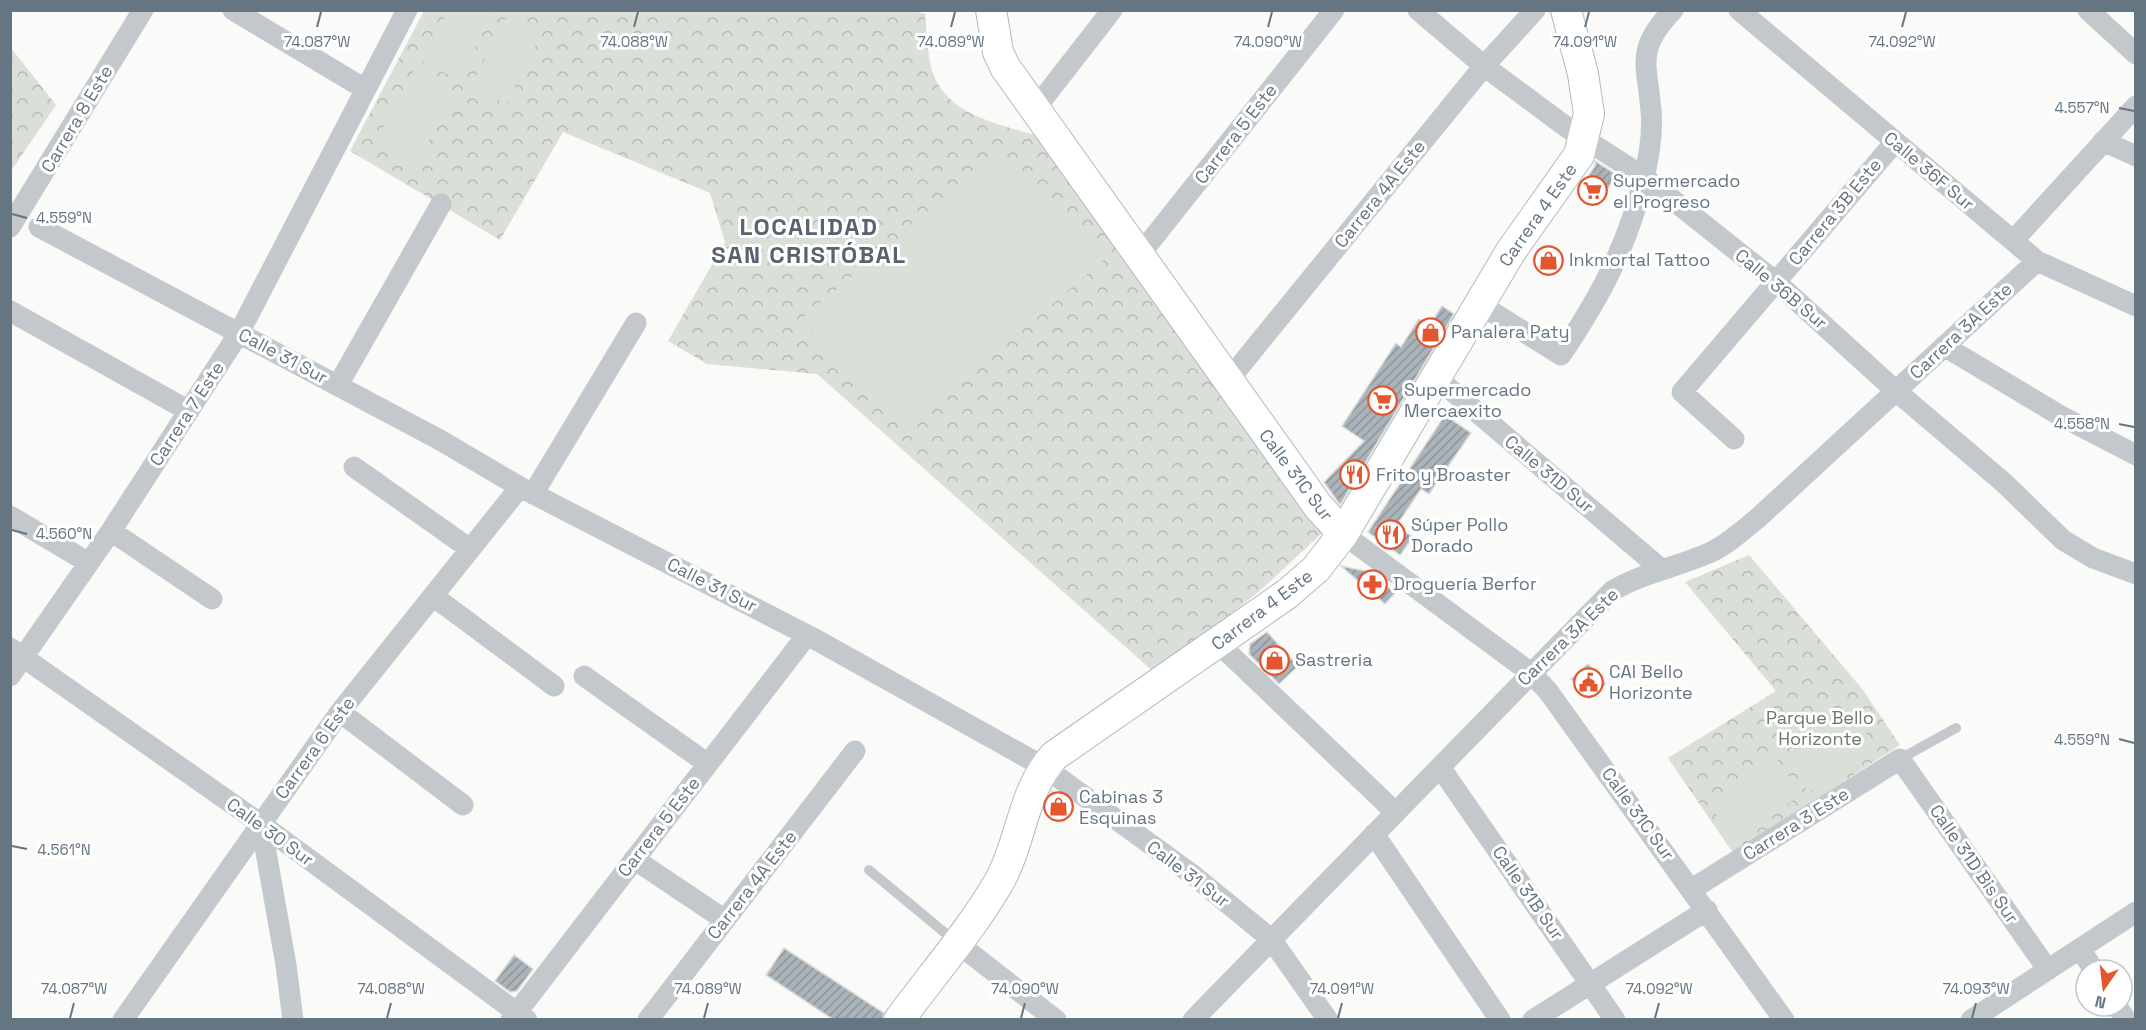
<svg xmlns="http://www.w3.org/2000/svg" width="2146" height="1030" font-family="'Space Grotesk',sans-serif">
<defs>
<pattern id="forest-crowns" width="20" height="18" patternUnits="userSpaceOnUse" patternTransform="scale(1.5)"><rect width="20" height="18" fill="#dadfd7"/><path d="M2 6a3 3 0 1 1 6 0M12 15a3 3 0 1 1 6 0" fill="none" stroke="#b4b9b4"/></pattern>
<pattern id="building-hatch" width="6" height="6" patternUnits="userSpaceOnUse" patternTransform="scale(1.5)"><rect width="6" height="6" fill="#aab3b9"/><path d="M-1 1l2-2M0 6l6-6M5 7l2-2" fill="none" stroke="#8e969c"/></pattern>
</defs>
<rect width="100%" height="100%" fill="#fafaf8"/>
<path fill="url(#forest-crowns)" d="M910,10L925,14C927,32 927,53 932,70C945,115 999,124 1038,136L1322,533L1263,588L1156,674L817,374L707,364L668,341L725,242L710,193L563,132L500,240L350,151L424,11Z
M11,48L56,105L11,171Z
M1749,555L1863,690L1900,745L1733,853L1668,758L1776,691L1685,582Z"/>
<path fill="#dadfd7" d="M448,11H494L458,80L422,61Z
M506,18L541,35L506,104L471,86Z
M413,71L454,92L417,164L375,142Z
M1001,151L1104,260L912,425L800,320Z
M1851,712L1876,748L1809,793L1784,757Z
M1776,758L1801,795L1734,840L1709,804Z"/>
<path fill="url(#building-hatch)" stroke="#dcdcda" stroke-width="1.5" d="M1595,161L1617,175L1597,205L1578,192L1595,166Z
M1543,246L1562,261L1552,274L1533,259Z
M1442,306L1454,314L1340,505L1324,482L1364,441L1342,426L1396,343L1401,347L1419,319L1429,326Z
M1445,415L1471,433L1429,494L1421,489L1396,526L1413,537L1400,555L1368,532Z
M1341,566L1370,572L1395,593L1385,604Z
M1267,632L1298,666L1279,684L1249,654L1250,644Z
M1588,664L1606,684L1589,699L1571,679Z
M1052,791L1074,809L1063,822L1045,808Z
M784,948L884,1013L882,1020H834L766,975Z
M514,955L533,969L517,991L510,992L495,981Z"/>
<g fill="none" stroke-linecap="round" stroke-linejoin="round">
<defs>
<path id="secondary" d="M991,10L998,52L1005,67L1318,506L1343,534
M899,1020C932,975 971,930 999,882C1022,841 1022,792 1054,756L1287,594L1316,569L1343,534L1511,251L1579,155L1589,114L1583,74L1566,10"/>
</defs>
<use href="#secondary" stroke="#b3babf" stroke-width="32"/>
<path stroke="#c3c8cc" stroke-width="10" d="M1900,759L1956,728
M869,870L956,942"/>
<path stroke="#c3c8cc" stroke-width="21" d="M233,10L365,89
M1418,10L1484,66L1569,129L1644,177L1776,282L1896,391L2003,482L2063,540L2093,558L2136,574
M1739,10L2037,261L2136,306
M2088,10L2136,54
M1035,109L1112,10
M2103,141L2136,156
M10,227L143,10
M39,227L440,440L520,487L813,638L1044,767L1193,875L1271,939L1328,1020
M2013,241L2136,106
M1138,257L1334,10
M1479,304L1561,355C1600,297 1627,247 1644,178C1649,157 1653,132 1651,111C1647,62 1635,50 1673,10
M10,311L189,411
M1944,346L2059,415L2136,455
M1437,378L1661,569
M1227,382L1484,66L1535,10
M338,385L441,204
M1734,439L1682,392L1895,142
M354,467L470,549
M533,494L636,323
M10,516L89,563
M111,531L212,599
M1343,534L1531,673L1548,691L1784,1020
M433,596L554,686
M1219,644L1395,812
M10,648L261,824L527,1020
M10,676L111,531L239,333L407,10
M584,676L708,764
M340,712L463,805
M1440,767L1615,1020
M261,824L286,965L293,1020
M1374,834L1500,1020
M634,859L725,920
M1692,889L1900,759L2048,970
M956,942L1056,1020
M2080,949L2094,970
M2117,1006L2126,1020
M123,1020L340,712L520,487
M511,1020L807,635
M648,1020L855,751
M1193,1020L1612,591C1642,573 1677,567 1709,553C1727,545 1743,530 1758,518L2037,261
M1533,1020L1707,910
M1971,1020L2136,912"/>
<use href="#secondary" stroke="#fff" stroke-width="30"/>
</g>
<path fill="none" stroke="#657683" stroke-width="2" d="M317,27L321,12M634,27L638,12M951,27L955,12M1268,27L1272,12M1585,27L1589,12M1902,27L1906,12M2119,108L2134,111M12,214L27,218M2119,424L2134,427M12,530L27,534M2119,739L2134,743M12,846L27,849M70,1018L74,1003M387,1018L391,1003M704,1018L708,1003M1021,1018L1025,1003M1338,1018L1342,1003M1655,1018L1659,1003M1972,1018L1976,1003"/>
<defs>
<symbol id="supermarket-ring" viewBox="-11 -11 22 22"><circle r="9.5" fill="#fff" stroke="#e4572e" stroke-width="1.5"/><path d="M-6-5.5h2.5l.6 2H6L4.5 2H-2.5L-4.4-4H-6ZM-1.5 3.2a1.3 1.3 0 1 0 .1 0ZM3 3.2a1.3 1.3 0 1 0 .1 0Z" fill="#e4572e"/></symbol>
<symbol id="shop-ring" viewBox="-11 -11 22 22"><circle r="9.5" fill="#fff" stroke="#e4572e" stroke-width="1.5"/><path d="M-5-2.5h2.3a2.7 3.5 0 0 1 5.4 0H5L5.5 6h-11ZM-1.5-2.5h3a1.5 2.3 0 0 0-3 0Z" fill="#e4572e"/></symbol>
<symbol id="restaurant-ring" viewBox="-11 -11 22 22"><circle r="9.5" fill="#fff" stroke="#e4572e" stroke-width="1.5"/><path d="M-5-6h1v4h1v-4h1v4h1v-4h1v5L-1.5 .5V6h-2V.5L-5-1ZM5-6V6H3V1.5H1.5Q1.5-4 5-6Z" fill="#e4572e"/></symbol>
<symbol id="pharmacy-ring" viewBox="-11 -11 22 22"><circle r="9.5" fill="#fff" stroke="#e4572e" stroke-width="1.5"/><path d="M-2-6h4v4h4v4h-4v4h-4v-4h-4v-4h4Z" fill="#e4572e"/></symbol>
<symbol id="civic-ring" viewBox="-11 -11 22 22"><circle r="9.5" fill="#fff" stroke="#e4572e" stroke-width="1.5"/><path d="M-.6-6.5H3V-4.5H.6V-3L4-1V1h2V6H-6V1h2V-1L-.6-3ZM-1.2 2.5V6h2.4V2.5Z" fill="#e4572e"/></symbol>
</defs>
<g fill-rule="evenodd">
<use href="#supermarket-ring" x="1576" y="174" width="33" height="33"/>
<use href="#shop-ring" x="1532" y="244" width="33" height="33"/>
<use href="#shop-ring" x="1414" y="316" width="33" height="33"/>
<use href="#supermarket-ring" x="1366" y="384" width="33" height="33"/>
<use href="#restaurant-ring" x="1338" y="458" width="33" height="33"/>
<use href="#restaurant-ring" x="1374" y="518" width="33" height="33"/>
<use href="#pharmacy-ring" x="1356" y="568" width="33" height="33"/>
<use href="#shop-ring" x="1258" y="644" width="33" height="33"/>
<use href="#civic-ring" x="1572" y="666" width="33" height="33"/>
<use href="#shop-ring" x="1042" y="790" width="33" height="33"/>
</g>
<g text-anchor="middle" stroke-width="6" stroke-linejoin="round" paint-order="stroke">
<g font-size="18" fill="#657683" stroke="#fff">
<text transform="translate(77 119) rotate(-59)" y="6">Carrera 8 Este</text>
<text transform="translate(1236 134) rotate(-52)" y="6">Carrera 5 Este</text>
<text transform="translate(1929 171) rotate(40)" y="6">Calle 36F Sur</text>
<text transform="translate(1380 194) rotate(-51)" y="6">Carrera 4A Este</text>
<text transform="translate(1835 212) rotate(-50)" y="6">Carrera 3B Este</text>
<text transform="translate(1538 215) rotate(-55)" y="6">Carrera 4 Este</text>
<text transform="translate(1781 289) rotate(40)" y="6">Calle 36B Sur</text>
<text transform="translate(1961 331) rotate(-43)" y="6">Carrera 3A Este</text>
<text transform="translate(283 356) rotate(28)" y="6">Calle 31 Sur</text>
<text transform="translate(187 414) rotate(-57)" y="6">Carrera 7 Este</text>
<text transform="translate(1549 474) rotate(40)" y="6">Calle 31D Sur</text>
<text transform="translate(1296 475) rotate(53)" y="6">Calle 31C Sur</text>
<text transform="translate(712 585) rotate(27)" y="6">Calle 31 Sur</text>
<text transform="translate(1262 610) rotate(-37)" y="6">Carrera 4 Este</text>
<text transform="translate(1568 637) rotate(-44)" y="6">Carrera 3A Este</text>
<text transform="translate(315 748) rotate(-54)" y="6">Carrera 6 Este</text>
<text transform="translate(1638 814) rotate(54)" y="6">Calle 31C Sur</text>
<text transform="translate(1796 824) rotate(-32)" y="6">Carrera 3 Este</text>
<text transform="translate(659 827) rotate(-52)" y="6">Carrera 5 Este</text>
<text transform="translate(270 832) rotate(36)" y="6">Calle 30 Sur</text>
<text transform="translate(1974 864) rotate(55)" y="6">Calle 31D Bis Sur</text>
<text transform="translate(1188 874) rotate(37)" y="6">Calle 31 Sur</text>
<text transform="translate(752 885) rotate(-52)" y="6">Carrera 4A Este</text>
<text transform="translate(1528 893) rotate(55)" y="6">Calle 31B Sur</text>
</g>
<g font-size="18" fill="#657683" stroke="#fff" text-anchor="start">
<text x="1613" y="187">Supermercado<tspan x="1613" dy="21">el Progreso</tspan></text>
<text x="1569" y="266">Inkmortal Tattoo</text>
<text x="1451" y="338">Panalera Paty</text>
<text x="1404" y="396">Supermercado<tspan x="1404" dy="21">Mercaexito</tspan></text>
<text x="1376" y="481">Frito y Broaster</text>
<text x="1411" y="531">Súper Pollo<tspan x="1411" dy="21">Dorado</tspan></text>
<text x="1393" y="590">Droguería Berfor</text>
<text x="1295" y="666">Sastreria</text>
<text x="1609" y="678">CAI Bello<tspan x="1609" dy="21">Horizonte</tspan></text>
<text x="1079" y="803">Cabinas 3<tspan x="1079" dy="21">Esquinas</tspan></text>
</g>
<g font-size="18" fill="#687a64" stroke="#fff">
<text x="1820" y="724">Parque Bello<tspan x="1820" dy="21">Horizonte</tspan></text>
</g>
<g font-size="24" font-weight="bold" letter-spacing="1.5" fill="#57646e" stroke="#fff">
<text x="809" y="235">LOCALIDAD<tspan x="809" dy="28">SAN CRISTÓBAL</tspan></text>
</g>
</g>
<g font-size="15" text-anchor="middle" fill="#657683" stroke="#fff" stroke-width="6" stroke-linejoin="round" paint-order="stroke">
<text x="951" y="47">74.089°W</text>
<text x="1268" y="47">74.090°W</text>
<text x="317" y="47">74.087°W</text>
<text x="634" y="47">74.088°W</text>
<text x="1585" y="47">74.091°W</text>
<text x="1902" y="47">74.092°W</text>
<text x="2082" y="113">4.557°N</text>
<text x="64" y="223">4.559°N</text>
<text x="2082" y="429">4.558°N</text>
<text x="64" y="539">4.560°N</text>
<text x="2082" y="745">4.559°N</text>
<text x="64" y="855">4.561°N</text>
<text x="74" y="994">74.087°W</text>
<text x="391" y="994">74.088°W</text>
<text x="708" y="994">74.089°W</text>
<text x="1025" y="994">74.090°W</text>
<text x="1342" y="994">74.091°W</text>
<text x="1659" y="994">74.092°W</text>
<text x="1976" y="994">74.093°W</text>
</g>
<rect width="2146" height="1030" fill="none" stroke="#657683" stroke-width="24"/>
<g transform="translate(2104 988) rotate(194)"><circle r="28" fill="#ffffff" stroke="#c1c8cd" stroke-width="1.5"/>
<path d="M0-4.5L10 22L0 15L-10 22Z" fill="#e4572e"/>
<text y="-9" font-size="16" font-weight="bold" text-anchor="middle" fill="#657683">N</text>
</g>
</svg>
